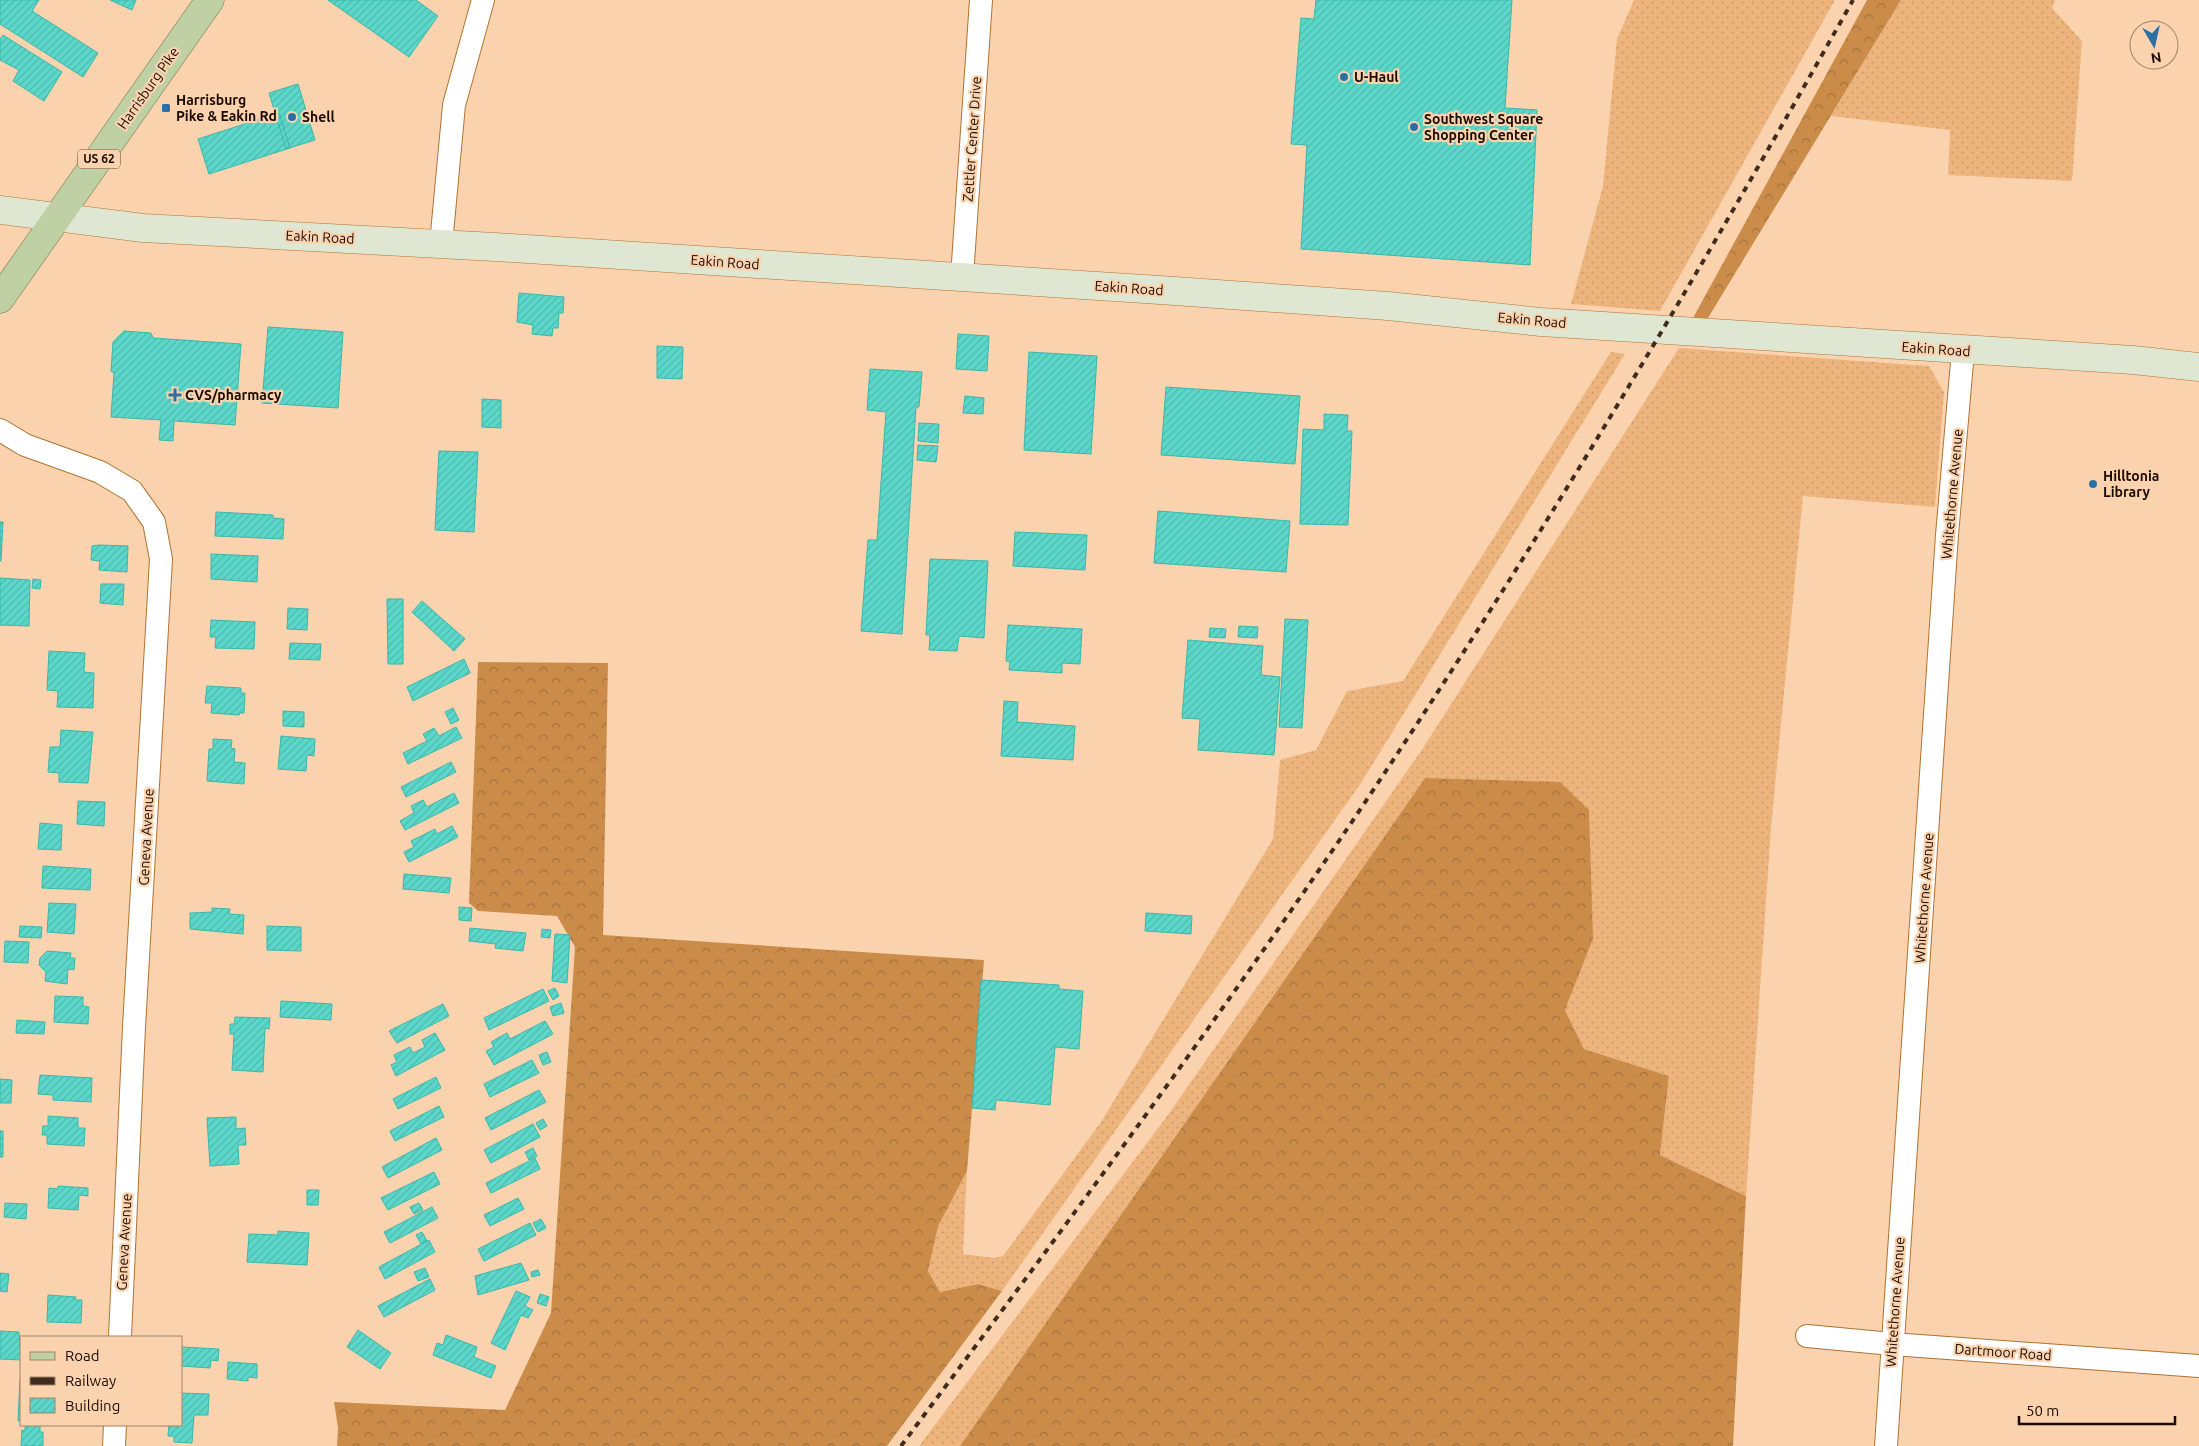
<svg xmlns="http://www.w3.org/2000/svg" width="2199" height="1446" font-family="Ubuntu,sans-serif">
<defs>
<pattern id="grass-dots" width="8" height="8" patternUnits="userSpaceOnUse" patternTransform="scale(1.25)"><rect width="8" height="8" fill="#edb57d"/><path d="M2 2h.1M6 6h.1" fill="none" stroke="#cb9a6a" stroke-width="1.8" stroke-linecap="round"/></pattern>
<pattern id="forest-crowns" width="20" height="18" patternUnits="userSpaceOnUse" patternTransform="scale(1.25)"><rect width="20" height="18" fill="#cb8c4a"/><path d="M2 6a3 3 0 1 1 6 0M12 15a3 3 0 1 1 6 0" fill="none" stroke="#a4713b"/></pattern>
<pattern id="building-hatch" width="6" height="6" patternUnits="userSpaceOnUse" patternTransform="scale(1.25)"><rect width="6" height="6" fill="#5bd8ca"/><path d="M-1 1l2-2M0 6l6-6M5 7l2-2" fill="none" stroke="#4fb8ac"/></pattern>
</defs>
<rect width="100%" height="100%" fill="#fad3ae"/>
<path fill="url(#grass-dots)" d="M1634,0H1835L1660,311L1571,304L1603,186L1617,39Z
M1901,0H2055L2052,8L2082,41L2072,181L1948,175L1950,130L1831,116Z
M1679,348L1929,366L1944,392L1935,507L1803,496L1771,828L1746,1196L1660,1155L1669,1076L1584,1049L1565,1010L1593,939L1425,778L960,1446H919L1168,1115L1423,748Z
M1611,352L1625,354L1361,783L1002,1291L978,1284L940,1292L928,1271L937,1226L967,1171L963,1254L995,1258L1003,1256L1101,1122L1273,839L1280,760L1316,750L1347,691L1403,681Z"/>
<path fill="url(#forest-crowns)" d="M1867,0H1901L1708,318H1693Z
M478,662L608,663L603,935L984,960L967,1171L938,1226L928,1271L940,1292L978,1284L1002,1291L887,1446H337L338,1428L334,1402L505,1410L551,1313L575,947L557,916L478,911L469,903Z
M1425,778L1560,782L1589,810L1593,939L1565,1010L1584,1049L1669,1076L1660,1155L1746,1196L1733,1446H960Z"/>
<path fill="url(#building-hatch)" stroke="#39b7aa" d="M0,0H39L32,11L98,53L83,77L0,24Z
M110,0H136L132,10Z
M328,0H416L438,16L409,57Z
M1316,0H1512L1505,108L1537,110L1530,265L1301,249L1307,145L1291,144L1301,18L1314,19Z
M3,35L62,72L44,101L13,81L19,70L0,60V39Z
M298,84L315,140L286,149L269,93Z
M279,113L290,148L209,174L198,139Z
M519,293L564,297L563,313H559L558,328H553L552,336L532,334L533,325L517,322Z
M268,327L343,332L338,408L262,403Z
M124,331L151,333L153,338L241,344L235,425L174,421L173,441L159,440L161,420L111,417L114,373L111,371L113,342Z
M958,334L989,336L987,371L956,369Z
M657,346L683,347L682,379L657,378Z
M1029,352L1097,356L1091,454L1024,450Z
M870,369L922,372L919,407H916L902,634L861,631L868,540H877L886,412L867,410Z
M1166,387L1300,396L1295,464L1161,455Z
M965,396L984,398L983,414L963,413Z
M482,399L501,400V428L482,427Z
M1324,414L1348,415L1347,431H1352L1348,525L1300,524L1303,429L1324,430Z
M919,423L939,424L938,443L918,441Z
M918,445L938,446L936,462L917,460Z
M439,451L478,452L474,532L435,530Z
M1158,511L1290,521L1286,572L1154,563Z
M216,512L273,515V518L284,519L283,539L215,536Z
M0,522H3L1,561H0Z
M1015,532L1087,535L1085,570L1013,566Z
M100,545L128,546L127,572L99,570L100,561L91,560L92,546Z
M211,554L258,556L257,582L211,579Z
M930,559L988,561L984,638L959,636L957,651L929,650L930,635H926Z
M0,578L30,580L29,626L0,625Z
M33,579L41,580L40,589L32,588Z
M101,584H124L123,605L100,603Z
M387,599H403V664H388Z
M422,601L465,639L454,651L412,612Z
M288,608L308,609L307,630L287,629Z
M1285,619L1308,620L1302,728L1279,727Z
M211,620L255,622L254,649L215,648L216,637H210Z
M1008,625L1082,629L1080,664L1062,663V673L1009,670L1010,662L1006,661Z
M1239,626L1258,627L1257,638L1238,637Z
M1210,628L1226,629L1225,638L1209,637Z
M1188,640L1263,646L1261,675L1280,677L1274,755L1198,750L1200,719L1182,718Z
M290,643L321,644L320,660L289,659Z
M49,651L85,653L84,672L94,673L93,708L57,707L58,691L47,690Z
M464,659L470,673L413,701L407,687Z
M207,686L241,688V693H245L244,713H240L239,715L211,713L212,703H205Z
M1004,701L1018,702L1017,722L1075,726L1073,760L1001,756Z
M453,708L459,720L451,724L445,712Z
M283,711L304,712V727L283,726Z
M456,727L462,738L408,764L403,753L427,741L423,734L434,728L439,736Z
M61,730L93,732L88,783L59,782V773L48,772L50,747H60Z
M281,736L315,739L314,756L307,755L306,771L278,769Z
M213,739L232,740L231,748L235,749L234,762L245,763L244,784L207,781L209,749H213Z
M451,762L456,772L406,797L401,787Z
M454,793L459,803L405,830L400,821L414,813L411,806L423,800L427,807Z
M78,801L105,802L104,826L77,824Z
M40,823L62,825L61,850L38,849Z
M452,826L458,837L409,862L404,852L414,847L411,841L435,829L437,834Z
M43,866L91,869L90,890L42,888Z
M404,874L451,878L449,893L403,889Z
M49,903L76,904L74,934L47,932Z
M459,907L472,908L471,921L459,920Z
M212,908L230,909L229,914L244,915L243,934L190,929V913L212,912Z
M1146,913L1192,916L1191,934L1145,931Z
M20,926L42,927L41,938L19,937Z
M267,926L301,927V951L267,950Z
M470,928L526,933L523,951L495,948L496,944L469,941Z
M542,929L551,930L550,938L541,937Z
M555,934L570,935L567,983L552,981Z
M5,941L29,942L28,963L4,962Z
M47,951L71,953L70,958H75L74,970L68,969L67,984L45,981L46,972L39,965L40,958Z
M981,980L1059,985V989L1083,991L1079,1049L1055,1047L1050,1105L996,1100L995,1110L972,1108Z
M555,988L559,996L553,1000L548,991Z
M543,989L549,1001L489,1030L484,1018Z
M55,996L83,997V1006L89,1007L88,1024L54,1022Z
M281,1001L332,1004L331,1020L280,1017Z
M561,1003L564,1013L553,1016L550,1007Z
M443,1004L449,1016L397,1043L389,1031Z
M235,1017L270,1018L269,1029L265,1028L263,1072L232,1070L234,1034H230V1024H234Z
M17,1020L45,1022L44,1034L16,1033Z
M545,1021L553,1034L494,1065L486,1051L494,1047L491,1042L507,1033L510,1039Z
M435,1033L445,1050L396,1076L391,1065L397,1062L394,1055L410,1047L413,1053L425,1047L422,1040Z
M547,1052L551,1062L543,1065L539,1055Z
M532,1060L539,1073L490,1097L484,1084Z
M40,1075L92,1078L91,1102L53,1100V1095L38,1094Z
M436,1077L441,1088L398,1109L393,1099Z
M0,1079L12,1080L11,1103H0Z
M539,1090L546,1102L491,1130L485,1118Z
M439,1106L444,1117L395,1141L390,1131Z
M48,1116L78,1118V1128H85L84,1146L47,1144V1135H42L43,1126H48Z
M236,1117V1129L245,1128L246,1145H238L239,1164L210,1166L207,1118Z
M543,1119L547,1126L540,1130L536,1123Z
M533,1124L540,1137L491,1163L484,1150Z
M0,1131H3V1157H0Z
M436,1138L442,1150L388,1178L382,1167Z
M533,1148L537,1156L529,1160L525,1152Z
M535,1158L540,1169L491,1193L486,1183Z
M434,1172L440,1184L388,1210L381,1198Z
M58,1186L88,1188V1196L79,1195L78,1210L48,1208L49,1188L58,1189Z
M307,1190H319L318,1205H307Z
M518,1198L524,1209L490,1226L484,1215Z
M5,1203L27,1204L26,1219L4,1217Z
M419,1203L423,1210L414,1214L410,1207Z
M432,1207L438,1218L390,1243L384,1232Z
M541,1219L546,1228L538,1232L533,1223Z
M530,1223L536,1235L484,1261L478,1249Z
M278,1231L309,1233L307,1265L247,1262L249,1234L278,1235Z
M422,1232L427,1241L421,1244L416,1235Z
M429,1240L435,1252L385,1279L379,1267Z
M521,1263L529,1280L478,1295L475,1276Z
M425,1268L429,1277L418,1281L414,1272Z
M538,1270L540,1275L532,1277L531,1272Z
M0,1273L9,1274L7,1292L0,1291Z
M430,1279L435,1290L384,1317L378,1306Z
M516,1291L530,1297L525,1306L533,1310L528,1318L521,1315L505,1350L491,1343Z
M540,1294L549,1297L546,1306L537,1303Z
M48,1295L76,1297L75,1300H82L81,1323L47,1322Z
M358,1330L391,1353L380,1369L347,1347Z
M0,1331L19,1332L21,1360L0,1359Z
M446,1335L477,1347L474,1357L496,1366L491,1378L433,1355L437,1343L443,1345Z
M181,1347L219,1349L218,1361L211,1360L210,1368L181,1366Z
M228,1362L257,1364V1378L248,1377V1381L227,1379Z
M20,1379H21V1421H18Z
M181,1393L209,1394L208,1415H194L192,1443L174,1442V1436H168L169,1425H181Z
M25,1425H40V1432H43V1446H21L22,1430L25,1431Z"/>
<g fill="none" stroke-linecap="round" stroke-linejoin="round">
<defs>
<path id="street" d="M441,244L454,105L483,0
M962,277L981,0
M0,430L25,445L100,472L132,491L154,522L161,559L134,1027L120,1337
M1807,1336L1892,1344L2199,1366
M114,1446L115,1425
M1886,1446L1947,535L1963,351"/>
<path id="secondary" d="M0,210L143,228L495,247L1160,290L1388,306L1541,322L2133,360L2199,367"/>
<path id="primary" d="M0,299L210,0"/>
</defs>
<use href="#street" stroke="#ae7332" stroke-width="24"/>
<use href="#secondary" stroke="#ae7332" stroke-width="29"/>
<use href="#primary" stroke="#6a7644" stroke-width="29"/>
<use href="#street" stroke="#fff" stroke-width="22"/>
<use href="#secondary" stroke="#dfe7d2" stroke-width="28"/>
<use href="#primary" stroke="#bfd0a5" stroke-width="28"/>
<path stroke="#402b1d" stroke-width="4" stroke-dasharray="6 6" stroke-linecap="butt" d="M901,1446C1052,1244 1203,1041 1345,832C1527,563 1694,283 1853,0"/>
</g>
<g fill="#2b6fa4" stroke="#fad3ae" stroke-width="2">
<circle cx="1344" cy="77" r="5"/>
<rect x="161" y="103" width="10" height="10" rx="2.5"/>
<circle cx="292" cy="117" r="5"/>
<circle cx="1414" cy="127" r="5"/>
<path d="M172.5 387.5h5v5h5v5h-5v5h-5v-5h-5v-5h5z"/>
<circle cx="2093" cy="484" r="5"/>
</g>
<g text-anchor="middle" stroke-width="4.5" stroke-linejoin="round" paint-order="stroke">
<rect fill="#fad3ae" stroke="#5e4634" stroke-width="1" x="78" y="149.5" width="42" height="19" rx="4"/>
<g font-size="12" font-weight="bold" fill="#1b0a00">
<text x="99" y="163">US 62</text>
</g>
<g font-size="14" font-weight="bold" fill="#1b0a00" stroke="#fad3ae" text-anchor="start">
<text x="1354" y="82">U-Haul</text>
<text x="176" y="105">Harrisburg<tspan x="176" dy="16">Pike &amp; Eakin Rd</tspan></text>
<text x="302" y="122">Shell</text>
<text x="1424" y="124">Southwest Square<tspan x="1424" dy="16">Shopping Center</tspan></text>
<text x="185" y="400">CVS/pharmacy</text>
<text x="2103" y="481">Hilltonia<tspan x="2103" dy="16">Library</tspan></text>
</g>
<g font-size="14" fill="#1b0a00" stroke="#fad3ae">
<text transform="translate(148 88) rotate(-55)" y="5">Harrisburg Pike</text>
<text transform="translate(972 139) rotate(-86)" y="5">Zettler Center Drive</text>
<text transform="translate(320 237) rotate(3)" y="5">Eakin Road</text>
<text transform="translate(725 262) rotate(4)" y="5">Eakin Road</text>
<text transform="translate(1129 288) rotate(4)" y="5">Eakin Road</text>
<text transform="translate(1532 320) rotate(5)" y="5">Eakin Road</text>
<text transform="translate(1936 349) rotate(4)" y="5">Eakin Road</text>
<text transform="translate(1952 494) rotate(-85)" y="5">Whitethorne Avenue</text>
<text transform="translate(146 837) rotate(-87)" y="5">Geneva Avenue</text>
<text transform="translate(1924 898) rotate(-86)" y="5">Whitethorne Avenue</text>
<text transform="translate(124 1242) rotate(-87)" y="5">Geneva Avenue</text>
<text transform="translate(1895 1302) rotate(-86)" y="5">Whitethorne Avenue</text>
<text transform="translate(2003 1352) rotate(4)" y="5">Dartmoor Road</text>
</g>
</g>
<rect x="20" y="1336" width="162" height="90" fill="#fad3ae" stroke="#a18368"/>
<rect x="30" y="1352" width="25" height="8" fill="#bfd0a5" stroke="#a18368"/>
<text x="65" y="1361" font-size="15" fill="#1b0a00">Road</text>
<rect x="30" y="1377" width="25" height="8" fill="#402b1d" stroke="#a18368"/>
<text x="65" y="1386" font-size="15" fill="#1b0a00">Railway</text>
<rect x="30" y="1398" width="25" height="15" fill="url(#building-hatch)" stroke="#a18368"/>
<text x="65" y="1411" font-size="15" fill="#1b0a00">Building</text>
<g transform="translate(2154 45) rotate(171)"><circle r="24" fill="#fad3ae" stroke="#a18368"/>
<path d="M0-4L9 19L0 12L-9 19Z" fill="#2b6fa4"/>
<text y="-8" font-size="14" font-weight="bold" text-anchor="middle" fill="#1b0a00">N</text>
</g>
<path d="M2019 1416v8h156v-8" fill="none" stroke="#1b0a00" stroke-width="2.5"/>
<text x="2026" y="1416" font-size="15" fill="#1b0a00" stroke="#fad3ae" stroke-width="4" paint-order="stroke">50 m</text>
</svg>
